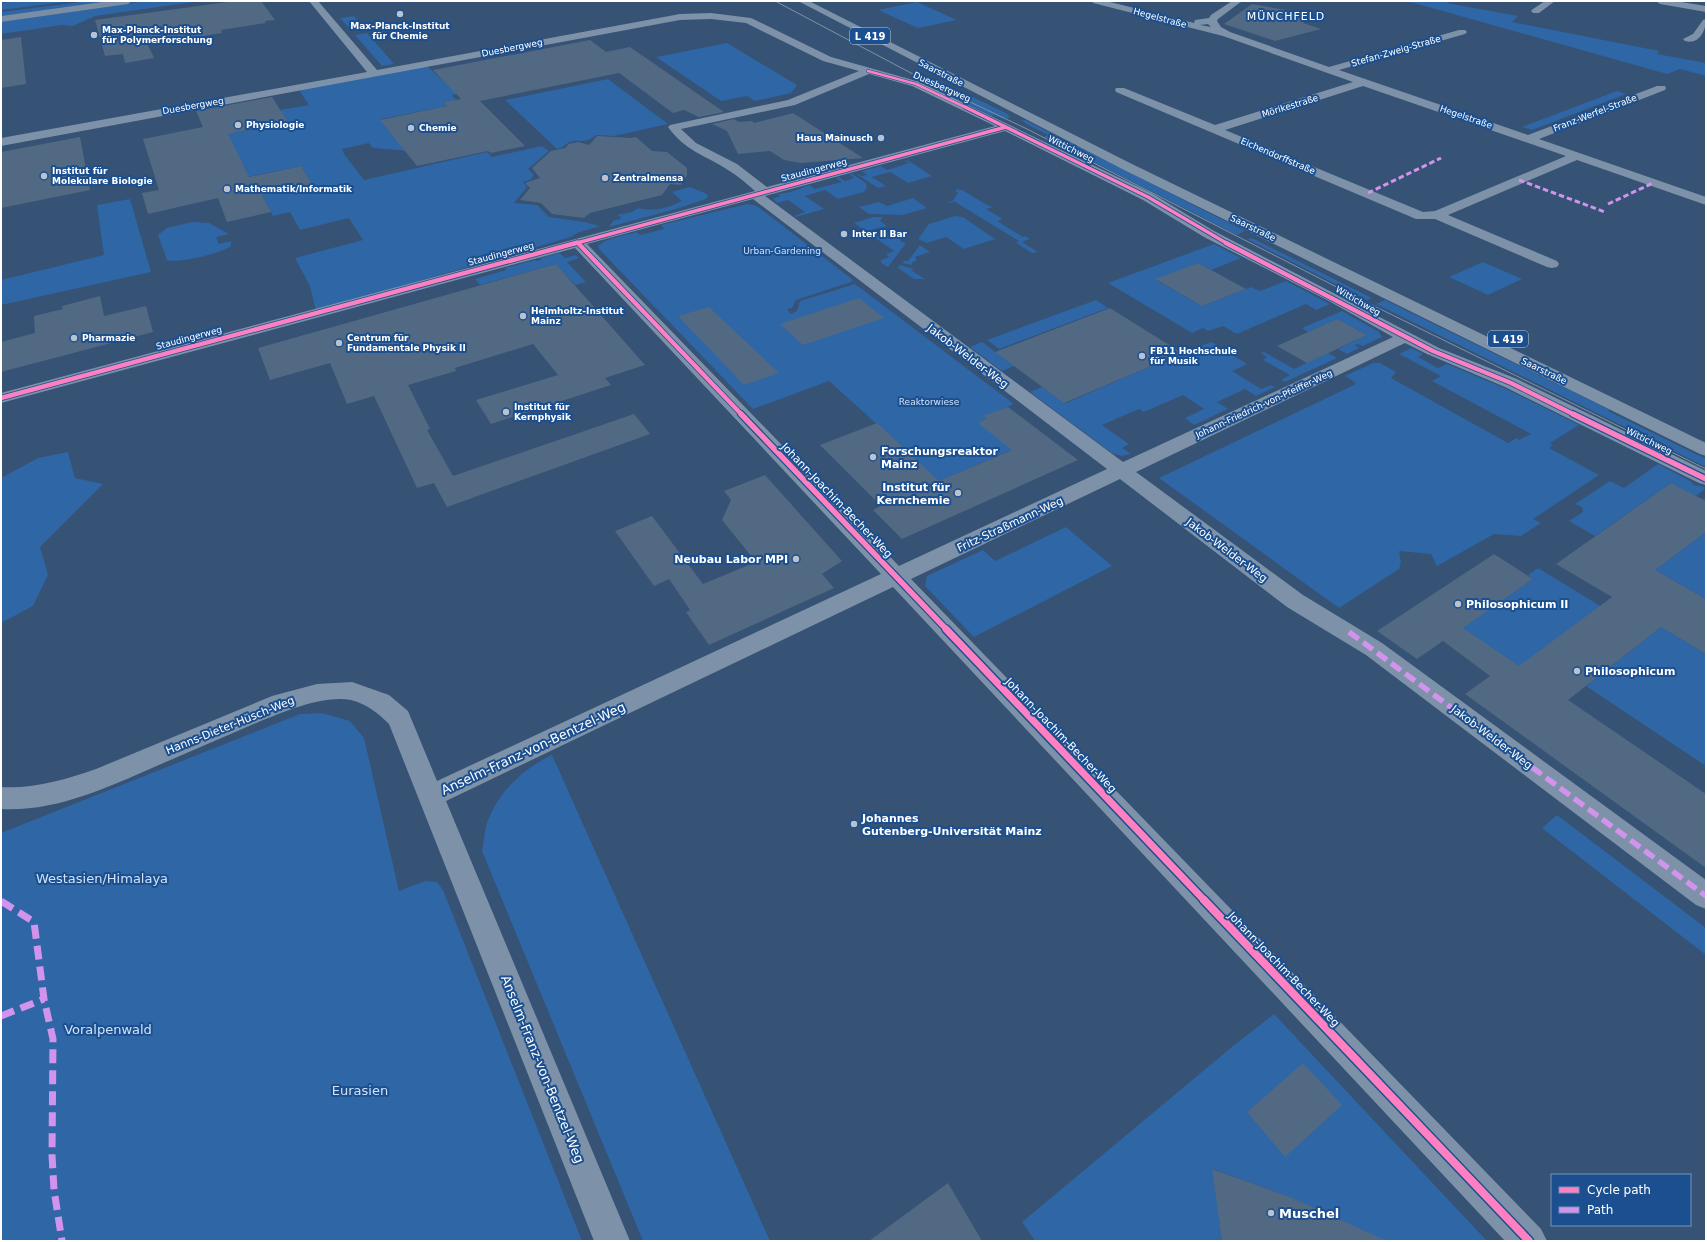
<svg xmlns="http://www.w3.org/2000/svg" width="1707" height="1242" font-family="'DejaVu Sans',sans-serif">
<rect width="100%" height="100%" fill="#365274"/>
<path fill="#2f66a5" d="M17,1H71L1,10V3Z
M88,1H110L1,16V12Z
M144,1H200L95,16L73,26L62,25L1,34V22Z
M1407,1H1450L1447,3L1518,16L1512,22L1659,51L1657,54L1706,63V76L1680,69L1667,74Z
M917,2L957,20L918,28L878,10Z
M354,16L365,28L351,30L340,18Z
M367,33L394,64L382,66L355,35Z
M727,43L797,85L791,93L755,101L747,96L721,101L656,57Z
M427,66L450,87L465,92L452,95L456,100L444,102L447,106L381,119L409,151L373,148L369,143L342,149L344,154L364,180L487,152L492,157L542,146L549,151L528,169L534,175L530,180L523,182L527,187L514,203L537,205L549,217L584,222L600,226L577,233L571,237L316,311L310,286L295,258L363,240L349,218L300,230L290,212L273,216L262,195L312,184L301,166L237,179L228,134L287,123L280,110L309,105L300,92L303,89Z
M608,79L668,124L614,136L596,135C583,146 580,137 568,143C564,145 563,148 557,149L505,100Z
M939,81L1006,113L1011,117L1003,119L994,115L992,116L928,86Z
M1617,91L1626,94L1532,130L1522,127Z
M1022,120H1025L1245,231L1237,235L1044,137L1048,135L1026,124Z
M903,160L909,161L932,176L908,183L890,172L872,177L886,186L878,188L855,173L862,176L867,175L862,171L881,166L887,170L909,163Z
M849,174H852L866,183L867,188L864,192L838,199L825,190L805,196L824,209L796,217L794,216L805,212L788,200L777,203L773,199L774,198L780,196L778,194L791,192L809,185L815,189L842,182L836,178L839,177L845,181L854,178Z
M690,187L707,194L708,196L706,199L676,209L609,227L613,221L620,219L621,217L617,215L632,212L638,208C655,212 667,208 682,201L672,192Z
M958,189L964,191L987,205L993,207L986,209L1003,219L997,221L1023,237L1025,236L1030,239L1022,242L1038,252L1032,253L1016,243L1019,241L955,202L950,203L947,201L952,202L958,193L955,191Z
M913,198L927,208L903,215L869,214L859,207L879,202L887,206Z
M130,199L151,272L1,305V280L104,255L97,205Z
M747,204L757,206L853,280L851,282L796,300L792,308L787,309L791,314L797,311L800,301L855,284L1014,404L984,417L1013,451L1010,453L1009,451L928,486L921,464L829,381L753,409L599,249L598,246C607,237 625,236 637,232L640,235L664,229L661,225Z
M955,216L963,217L995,239L964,249L946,237L927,243L918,239L929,224Z
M873,217H883L880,221L887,226L866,231L854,223Z
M192,222L209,223L229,234L216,237L219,244L231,241V246C223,253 177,264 167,260L158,235L167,228Z
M884,232H890L894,235L899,234L906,238L900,239V241L906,243L888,267L881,263V260L889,257L886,254L894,251L874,237L883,235Z
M1252,238L1372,298L1367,300L1247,239Z
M1214,244L1241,258L1211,270L1198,263L1156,280L1202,306L1251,287L1260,291L1286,281L1330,304L1316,310L1306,304L1237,334L1223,326L1208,331L1203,328L1192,333L1108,283Z
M920,245L930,252L915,257L917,260L912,263V265L902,263L904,261H908Z
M560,253L565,258L576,255L579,258L567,262L586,282L575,285L556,264L480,285L475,279L506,270L505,268L535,260L536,261L541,260L540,258Z
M1483,262L1522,279L1488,295L1449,277Z
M900,265L914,269L911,270L925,279H914L898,268Z
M1096,300L1108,308L999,349L987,340Z
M1385,300L1610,410L1608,411L1706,459V467L1376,304Z
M1342,311L1379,332L1382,337L1363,346L1358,344L1355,345L1359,348L1347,354L1338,349L1367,335L1337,319L1308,332L1302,328Z
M982,342L1014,366L1002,371L970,347Z
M1212,342L1247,364L1232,371L1261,389L1271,385L1275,387L1256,396L1245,389L1217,402L1228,409L1194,425L1185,418L1204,409L1183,395L1144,412L1139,409L1102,425L1129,444L1122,448L1131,454L1122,456L1112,453L1030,392L1042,387L1066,403L1181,353Z
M1411,348L1423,354L1418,357L1438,368L1447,364L1504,388L1579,425L1550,443L1553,445L1549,448L1599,475L1533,519L1541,523L1521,536L1494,534L1437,566L1431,554L1399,551L1401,562L1399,569L1339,608L1159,478L1354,385L1356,383L1345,376L1373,363H1380L1396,372L1391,378L1508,443L1517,438L1519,440L1531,434L1432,381L1441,376L1399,354Z
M1264,352L1294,369L1328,353L1337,358L1285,382L1281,380L1290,375L1263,360L1267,357L1260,353Z
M68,452L75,478L103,484L40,547L48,575L33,606L1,623V478L38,458Z
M1658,464L1692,482L1691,483L1696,486L1698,485L1706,488L1696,496L1671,483L1595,536L1569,521L1583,512L1582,507L1575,504L1610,481L1624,488Z
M1066,527L1112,566L974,637L925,586L927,576L983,550L995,561Z
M1706,532V599L1655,570Z
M1538,568L1620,618L1538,679L1461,629L1533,579L1528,575Z
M1661,627L1706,654V766L1586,686Z
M322,713L350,721L364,738L399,891L425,881L437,882L443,890L582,1241H1V833L300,714Z
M552,755L770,1241H643L482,851C484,843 484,834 486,826C496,794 522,769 552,755Z
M1557,815L1706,928V955L1542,828Z
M1274,1014L1487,1241H1384L1290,1197L1213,1169L1222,1241H1035L1022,1222L1233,1046Z"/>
<path fill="#526984" d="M235,1H261L275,20L265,21L266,23L221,30L222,33L148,45L154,58L125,63L123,54L105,56L95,20Z
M1252,4L1313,15L1303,23L1321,29L1275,41L1224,24Z
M21,37L26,84L1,88V40Z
M590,40L606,52L630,47L724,112L699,117L684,110L673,113L619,73L480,101L525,146L491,153L488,151L417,166L380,120L447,106L444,102L461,99L433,70Z
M272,97L288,122L228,134L249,177L301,166L312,184L262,195L271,212L227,222L218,198L148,214L142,193L159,190L143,139L203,127L196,111Z
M793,113L863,158L801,163L784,160L770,151L738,154L727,131L712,124L734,119L739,122L752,121L754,123Z
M597,136L631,138L636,137L652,151L667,152L687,168V175L681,185L670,184L662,195L590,213L584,218L552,214L541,203L520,200L530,188L525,183L540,178L532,168L551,151L565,148L569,144L578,142L589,145Z
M80,137L90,190L1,208V152Z
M1198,263L1211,270L1246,289L1202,306L1155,279Z
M556,264L645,365L605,378L611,385L491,424L476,400L558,375L533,344L455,368L456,371L408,385L430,429L427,430L453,476L634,414L650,434L447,507L434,483L417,488L374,396L347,404L330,363L270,380L258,348Z
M100,296L104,316L146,306L153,332L1,372V342L35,333L34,316L63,309L62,306Z
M859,298L884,318L803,345L780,324Z
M709,307L779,373L744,385L678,316Z
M1110,308L1182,353L1064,403L995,352Z
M1337,319L1367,335L1307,363L1277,346Z
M1008,407L1078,460L902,539L873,510L881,506L820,445L877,423L939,481L1012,450L978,423L986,419L983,416Z
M765,475L842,561L822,574L834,588L709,645L686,612L690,610L669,579L654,586L615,531L652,516L703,584L756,562L722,520L731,500L724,491Z
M1671,483L1706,501V532L1655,570L1706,599V654L1661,627L1568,700L1706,794V868L1465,694L1490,676L1443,641L1417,659L1377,631L1494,554L1533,579L1463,628L1519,666L1612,597L1556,564Z
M1303,1063L1342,1105L1285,1157L1247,1112Z
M1212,1169L1290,1197L1387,1241H1222Z
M948,1183L982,1241H869Z"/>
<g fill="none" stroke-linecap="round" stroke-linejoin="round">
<path fill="#7d92a8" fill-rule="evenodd" d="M309,1H318L377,70L680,14L711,13L751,18L831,57L920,82L1153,194L1214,231L1439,348L1517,379L1706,471V485L1699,483L1505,387L1427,354L1405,343L1136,472L1303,595L1382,643L1706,880V909L1696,905L1366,655L1287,607L1120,479L911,579L1541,1229L1547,1241H1505L893,587L446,801L630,1241H594L389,724C378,713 367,704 351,700C321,694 276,715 249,726C217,740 184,754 152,768C104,789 54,812 1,809V787C34,789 64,780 96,769L272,696L317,684L352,682L389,695L408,711L437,781L881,574L575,248L1,403V393L755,191C746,183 738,176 728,170C705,155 685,151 668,127L670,125L788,100L859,71L823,61L746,23L711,19L680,20L1,146V138L367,72ZM869,74L912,86L995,126L767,187L737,164L696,143L681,129L795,105ZM1005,131L1143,200L1204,237L1327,300L1393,337L1123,462L765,196ZM753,199L1107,469L899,566L587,244Z
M1092,1H1106L1194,23L1195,20L1209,18L1211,15L1232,1H1242L1218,19L1217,21L1221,27L1230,32L1329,67L1459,30H1465L1467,32L1465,34L1339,70L1528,135L1657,86H1665L1666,88L1665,90L1539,139L1706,197V205L1577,160L1448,215L1557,261L1559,264L1557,267L1552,268L1547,267L1435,219H1416L1116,92L1115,90L1116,88H1124L1215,125L1353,82L1223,36L1093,3ZM1208,24L1211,27L1200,25ZM1363,86L1566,156L1435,211L1423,212L1225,130Z
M1545,1H1555L1539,13H1533L1531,11L1533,9Z
M1656,1H1675L1706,6V12L1660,4Z
M1706,19C1706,31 1699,45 1685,41L1683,39L1693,34L1703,20Z"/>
<path fill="#798da4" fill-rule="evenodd" d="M109,1H132L128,4L1,22V16Z"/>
<path fill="#7e92a7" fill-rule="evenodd" d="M798,1H809L1132,164L1706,443V456L1700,454L1124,170Z"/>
<path stroke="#7e92a7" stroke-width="1" d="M775,1L926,81L1027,129L1368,303L1706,469"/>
<path stroke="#d193ec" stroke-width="3" stroke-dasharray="5.5 3" stroke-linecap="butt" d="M1519,180L1605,212
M1368,193L1441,158
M1608,204L1653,183"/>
<path stroke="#d193ec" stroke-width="5.5" stroke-dasharray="12 5.5" stroke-linecap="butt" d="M1349,632L1706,896"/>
<path stroke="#d193ec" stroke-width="7" stroke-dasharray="14 7" stroke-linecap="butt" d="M1,901L34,922L44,999L53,1039L52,1155L54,1190L62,1241
M1,1016L44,999"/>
<defs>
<path id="cycleway-far5" d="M868,71L916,84L967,108"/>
<path id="cycleway-far4" d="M965,107L1148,197L1228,244
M577,242L579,244
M573,244L1006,127"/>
<path id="cycleway-far3" d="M578,243L742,415
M1226,243L1433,351L1511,383L1575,415
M1,398L576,243"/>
<path id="cycleway-far2" d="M741,414L947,630
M1573,414L1706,479"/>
<path id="cycleway-far1" d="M946,629L1205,901"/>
<path id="cycleway" d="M1204,900L1529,1241"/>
</defs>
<use href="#cycleway-far5" stroke="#1b4f8f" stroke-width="3.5"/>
<use href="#cycleway-far4" stroke="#1b4f8f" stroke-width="5"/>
<use href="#cycleway-far3" stroke="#1b4f8f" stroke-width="6"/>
<use href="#cycleway-far2" stroke="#1b4f8f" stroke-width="8"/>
<use href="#cycleway-far1" stroke="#1b4f8f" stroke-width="10"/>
<use href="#cycleway" stroke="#1b4f8f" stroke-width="11"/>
<use href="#cycleway-far5" stroke="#ff80c0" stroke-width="2.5"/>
<use href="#cycleway-far4" stroke="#ff80c0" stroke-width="3.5"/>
<use href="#cycleway-far3" stroke="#ff80c0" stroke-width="4.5"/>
<use href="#cycleway-far2" stroke="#ff80c0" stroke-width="5.5"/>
<use href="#cycleway-far1" stroke="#ff80c0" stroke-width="7"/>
<use href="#cycleway" stroke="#ff80c0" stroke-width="8"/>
</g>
<g fill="#b9c2ce" stroke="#1b4f8f" stroke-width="1.5">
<circle cx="400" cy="14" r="4"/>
<circle cx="94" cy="35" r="4"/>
<circle cx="238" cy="125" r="4"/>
<circle cx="411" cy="128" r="4"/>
<circle cx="881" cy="138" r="4"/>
<circle cx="44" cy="176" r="4"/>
<circle cx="605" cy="178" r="4"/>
<circle cx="227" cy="189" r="4"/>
<circle cx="844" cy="234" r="4"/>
<circle cx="523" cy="316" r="4"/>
<circle cx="74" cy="338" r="4"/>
<circle cx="339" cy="343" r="4"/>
<circle cx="1142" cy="356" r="4"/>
<circle cx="506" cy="412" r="4"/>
<circle cx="873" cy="457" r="4"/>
<circle cx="958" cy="493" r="4"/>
<circle cx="796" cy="559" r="4"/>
<circle cx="1458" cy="604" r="4"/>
<circle cx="1577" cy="671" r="4"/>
<circle cx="854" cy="824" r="4"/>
<circle cx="1271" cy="1213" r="4"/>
</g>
<g text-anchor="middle" stroke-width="4" stroke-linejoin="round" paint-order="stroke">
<g font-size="9" fill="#fff" stroke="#1b4f8f">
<text transform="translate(1160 18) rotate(15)" y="3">Hegelstraße</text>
<text transform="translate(512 48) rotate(-11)" y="3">Duesbergweg</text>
<text transform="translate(1396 51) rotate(-16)" y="3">Stefan-Zweig-Straße</text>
<text transform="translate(941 73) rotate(27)" y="3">Saarstraße</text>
<text transform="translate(942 87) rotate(24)" y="3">Duesbergweg</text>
<text transform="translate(193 106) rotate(-10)" y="3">Duesbergweg</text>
<text transform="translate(1290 106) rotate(-17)" y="3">Mörikestraße</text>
<text transform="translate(1595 113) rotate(-21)" y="3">Franz-Werfel-Straße</text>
<text transform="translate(1466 117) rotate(19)" y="3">Hegelstraße</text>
<text transform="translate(1071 149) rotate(26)" y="3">Wittichweg</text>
<text transform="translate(1278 156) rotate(23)" y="3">Eichendorffstraße</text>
<text transform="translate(814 170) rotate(-15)" y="3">Staudingerweg</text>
<text transform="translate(1253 228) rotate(26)" y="3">Saarstraße</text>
<text transform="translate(501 254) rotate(-15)" y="3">Staudingerweg</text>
<text transform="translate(1358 301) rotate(30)" y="3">Wittichweg</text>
<text transform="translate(189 338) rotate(-15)" y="3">Staudingerweg</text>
<text transform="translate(1544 371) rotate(26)" y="3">Saarstraße</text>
<text transform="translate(1264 404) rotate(-25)" y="3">Johann-Friedrich-von-Pfeiffer-Weg</text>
<text transform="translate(1649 441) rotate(26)" y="3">Wittichweg</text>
</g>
<g font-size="9" font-weight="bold" fill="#fff" stroke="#1b4f8f" text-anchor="start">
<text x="400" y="29" text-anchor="middle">Max-Planck-Institut<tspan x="400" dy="10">für Chemie</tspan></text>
<text x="102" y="33">Max-Planck-Institut<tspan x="102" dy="10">für Polymerforschung</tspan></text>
<text x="246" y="128">Physiologie</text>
<text x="419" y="131">Chemie</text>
<text x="873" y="141" text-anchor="end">Haus Mainusch</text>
<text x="52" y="174">Institut für<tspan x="52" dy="10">Molekulare Biologie</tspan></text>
<text x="613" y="181">Zentralmensa</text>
<text x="235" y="192">Mathematik/Informatik</text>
<text x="852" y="237">Inter II Bar</text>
<text x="531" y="314">Helmholtz-Institut<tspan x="531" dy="10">Mainz</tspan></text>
<text x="82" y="341">Pharmazie</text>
<text x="347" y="341">Centrum für<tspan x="347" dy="10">Fundamentale Physik II</tspan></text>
<text x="1150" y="354">FB11 Hochschule<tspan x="1150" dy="10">für Musik</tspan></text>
<text x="514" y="410">Institut für<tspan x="514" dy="10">Kernphysik</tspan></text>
</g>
<g font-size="9" fill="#cfe3fa" stroke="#1b4f8f">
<text x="782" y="254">Urban-Gardening</text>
<text x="929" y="405">Reaktorwiese</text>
</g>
<g fill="#1b4f8f" stroke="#bbcadd" stroke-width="1">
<rect x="850" y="28" width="40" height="16" rx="3"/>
<rect x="1488" y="331" width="40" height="16" rx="3"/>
</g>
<g font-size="10" font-weight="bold" fill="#fff">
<text x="870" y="40">L 419</text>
<text x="1508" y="343">L 419</text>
</g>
<g font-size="11" letter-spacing="1" fill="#fff" stroke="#1b4f8f">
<text x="1286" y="20">MÜNCHFELD</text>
</g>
<g font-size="11" fill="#fff" stroke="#1b4f8f">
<text transform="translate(968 356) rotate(37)" y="4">Jakob-Welder-Weg</text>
<text transform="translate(837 500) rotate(46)" y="4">Johann-Joachim-Becher-Weg</text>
<text transform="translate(1010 524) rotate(-25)" y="4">Fritz-Straßmann-Weg</text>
<text transform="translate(1227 550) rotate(37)" y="4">Jakob-Welder-Weg</text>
<text transform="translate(230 725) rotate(-22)" y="4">Hanns-Dieter-Hüsch-Weg</text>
<text transform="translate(1061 735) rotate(46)" y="4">Johann-Joachim-Becher-Weg</text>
<text transform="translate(1492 737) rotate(37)" y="4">Jakob-Welder-Weg</text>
<text transform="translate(1284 969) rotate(46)" y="4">Johann-Joachim-Becher-Weg</text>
</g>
<g font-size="11" font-weight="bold" fill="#fff" stroke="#1b4f8f" text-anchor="start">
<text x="881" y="455">Forschungsreaktor<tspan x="881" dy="13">Mainz</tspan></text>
<text x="950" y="491" text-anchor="end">Institut für<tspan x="950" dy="13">Kernchemie</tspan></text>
<text x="788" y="563" text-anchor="end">Neubau Labor MPI</text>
<text x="1466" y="608">Philosophicum II</text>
<text x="1585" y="675">Philosophicum</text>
<text x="862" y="822">Johannes<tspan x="862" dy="13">Gutenberg-Universität Mainz</tspan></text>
</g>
<g font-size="13" fill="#fff" stroke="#1b4f8f">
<text transform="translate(533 748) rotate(-25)" y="5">Anselm-Franz-von-Bentzel-Weg</text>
<text transform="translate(543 1069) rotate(68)" y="5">Anselm-Franz-von-Bentzel-Weg</text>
</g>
<g font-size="13" fill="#cfe3fa" stroke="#1b4f8f">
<text x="102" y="883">Westasien/Himalaya</text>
<text x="108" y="1034">Voralpenwald</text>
<text x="360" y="1095">Eurasien</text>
</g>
<g font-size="13" font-weight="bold" fill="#fff" stroke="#1b4f8f" text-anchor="start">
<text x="1279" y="1218">Muschel</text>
</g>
</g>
<rect width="1707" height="1242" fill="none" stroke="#ffffff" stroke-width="4"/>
<rect x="1551" y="1174" width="140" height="52" fill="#1b4f8f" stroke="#7695bc"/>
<rect x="1559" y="1187" width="20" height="6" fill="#ff80c0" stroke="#7695bc"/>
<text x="1587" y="1194" font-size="12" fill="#ffffff">Cycle path</text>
<rect x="1559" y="1207" width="20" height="6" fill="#d193ec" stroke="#7695bc"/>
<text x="1587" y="1214" font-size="12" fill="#ffffff">Path</text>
</svg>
